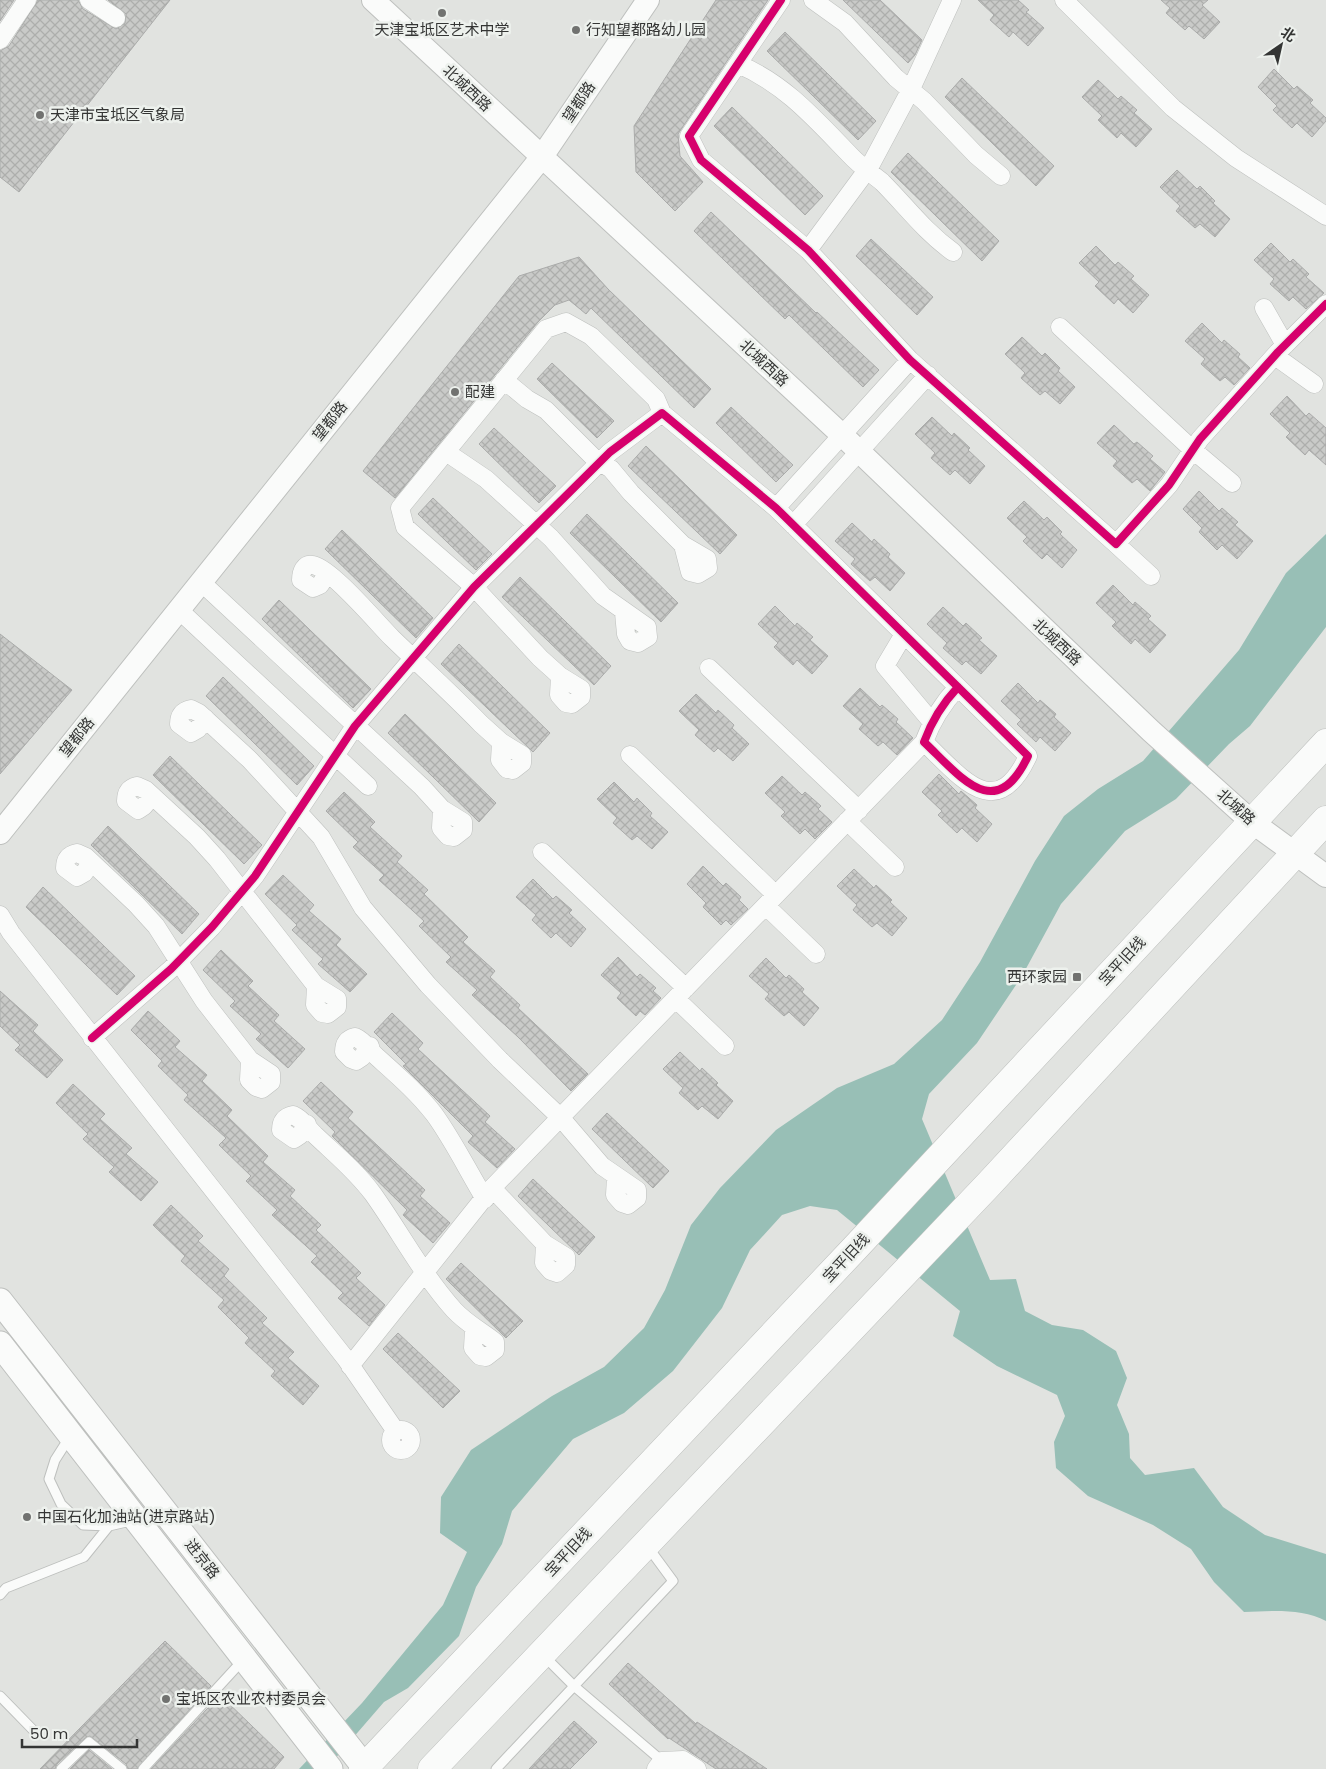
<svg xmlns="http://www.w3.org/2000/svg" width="1326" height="1769" font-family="Poppins,'Noto Sans SC',sans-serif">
<defs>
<pattern id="building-cross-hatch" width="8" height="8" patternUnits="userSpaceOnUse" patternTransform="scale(1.25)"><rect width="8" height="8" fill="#c9cac8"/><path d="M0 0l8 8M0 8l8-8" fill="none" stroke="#adaeac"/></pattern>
</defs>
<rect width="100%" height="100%" fill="#e1e3e0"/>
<path fill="#98bfb6" d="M1326,534V627L1250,726L1229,744L1176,799L1125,831L1061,904L1022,976L977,1043L929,1094L922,1119L990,1280L1016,1279L1025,1311L1052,1325L1083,1330L1116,1351L1127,1378L1117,1405L1129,1434L1130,1458L1145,1475L1194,1468L1223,1507L1265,1535L1326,1554V1621C1302,1608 1271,1611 1244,1612L1214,1582L1191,1549L1153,1525L1088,1496L1056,1468L1054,1442L1065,1416L1057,1395L997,1366L953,1336L960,1311L837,1210L810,1206L782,1215L750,1250L722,1308L673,1371L624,1413L573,1439L512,1511L502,1544L476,1587L459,1636L408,1688L384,1702L326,1769H299L362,1703L443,1605L467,1552L440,1533L441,1497L471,1450L552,1396L604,1367L644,1328L665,1290L691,1225L720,1188L776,1130L837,1088L894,1064L942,1020L980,962L1035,861L1064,816L1098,789L1143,761L1239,650L1286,573Z"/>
<path fill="url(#building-cross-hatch)" stroke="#aaabaa" d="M0,0H14L0,21Z
M38,0H78L83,9L116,29L125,23L126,14L108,0H170L19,192L0,177V51L9,46Z
M716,0H768L678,134L680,156L703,182L675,211L636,172L634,126Z
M843,0H880L922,40L915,55L908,63Z
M978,0H1018L1029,10L1026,12L1044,28L1028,46L1013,32L1009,37L990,20L994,15Z
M1161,0H1208L1202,5L1220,22L1204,39L1189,26L1185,30L1166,13L1170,8Z
M785,32L876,121L858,140L767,51Z
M1274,69L1294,89L1297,86L1313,100L1310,103L1326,118V121L1312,137L1297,123L1292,128L1273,110L1277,106L1258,87Z
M962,78L1054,166L1036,186L945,97Z
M1098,80L1118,99L1121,96L1137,110L1134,113L1152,129L1136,147L1121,133L1117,138L1098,120L1102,116L1082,97Z
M732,107L823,196L805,215L714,126Z
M908,153L999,241L982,261L891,172Z
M1177,170L1197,189L1200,186L1215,201L1213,203L1230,219L1215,237L1200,224L1195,228L1176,211L1180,206L1160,187Z
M711,212L816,313L817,312L879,370L863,387L789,315L785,319L694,231Z
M871,239L933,297L917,315L856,256Z
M1271,243L1290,262L1293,259L1309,274L1306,277L1324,293L1306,309L1293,297L1289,301L1270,284L1274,279L1254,260Z
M1096,246L1115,265L1118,262L1134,276L1131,279L1149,295L1133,313L1118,299L1114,304L1095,286L1099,282L1079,263Z
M579,257L608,289L711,389L694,408L591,308L586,314L569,300L555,305L538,322L395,498L363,471L519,276Z
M1202,323L1222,343L1224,340L1240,354L1238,357L1250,368L1234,385L1225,377L1220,381L1201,364L1205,359L1185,341Z
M1022,337L1042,356L1045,353L1060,368L1058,371L1075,387L1060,404L1045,391L1040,395L1021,378L1025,373L1005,354Z
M552,363L614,421L597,438L537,379Z
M1287,396L1306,416L1309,413L1326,428V465L1309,450L1305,455L1286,437L1290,433L1270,414Z
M731,407L793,465L776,482L716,423Z
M932,417L952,436L954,433L970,448L968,450L985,466L970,484L955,470L950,475L931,458L935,453L915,434Z
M1114,425L1134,444L1137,442L1153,456L1150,459L1165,472L1150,491L1137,479L1132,483L1113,466L1117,461L1097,443Z
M494,428L556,486L539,503L479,444Z
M646,446L737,535L720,554L628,466Z
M1199,491L1219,511L1222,508L1238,522L1235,525L1253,541L1237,559L1222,545L1217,550L1199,532L1202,528L1183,509Z
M433,498L492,554L476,570L418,514Z
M1024,501L1044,520L1047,517L1062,532L1060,534L1077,550L1062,568L1047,554L1042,559L1023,541L1027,537L1007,518Z
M587,514L678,603L661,622L570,533Z
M852,523L872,542L874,539L890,554L888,557L905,573L890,591L875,577L870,581L851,564L855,559L835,541Z
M342,530L433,618L416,638L325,549Z
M520,577L611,666L594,685L502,597Z
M1113,585L1133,605L1135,602L1151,616L1148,619L1166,635L1150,653L1135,639L1131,644L1112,626L1116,622L1096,603Z
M279,600L371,689L353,708L262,619Z
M775,606L795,626L797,623L813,637L810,640L828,656L812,674L797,660L793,665L774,647L778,643L758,624Z
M943,607L963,626L966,623L982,638L979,640L997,656L981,674L966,661L962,665L943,648L947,643L927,624Z
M0,634L72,690L0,774Z
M459,644L550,733L533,752L441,664Z
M223,677L314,766L297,785L206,696Z
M1018,683L1038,703L1040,700L1056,714L1054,717L1071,733L1055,751L1040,737L1036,742L1017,724L1021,720L1001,701Z
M860,688L880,707L882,705L898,719L896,722L913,738L897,755L883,742L878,746L859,729L863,724L843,706Z
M696,694L716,713L718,710L734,725L732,728L749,744L733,761L718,748L714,752L695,735L699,730L679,711Z
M405,714L496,803L479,822L388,733Z
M170,756L262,845L244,864L153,775Z
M939,774L959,794L961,791L977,805L975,808L992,824L977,842L962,828L957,833L938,815L942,811L922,792Z
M782,776L802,795L805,792L821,806L818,809L832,822L815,839L805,829L800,834L781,816L785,812L765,793Z
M614,782L634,802L637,798L652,813L650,816L668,832L652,849L637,836L632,840L613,823L617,818L597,799Z
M344,792L375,822L370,827L402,856L397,862L428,890L424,894L468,937L463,942L495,971L490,977L520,1005L518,1008L588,1074L571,1091L518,1037L472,995L477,990L446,962L451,957L419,926L424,921L379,880L384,875L353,847L358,842L326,811Z
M108,826L199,914L182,934L91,845Z
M703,866L723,886L726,883L741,897L739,900L748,909L731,925L726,920L721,925L703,907L706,903L687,884Z
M854,869L874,888L876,885L892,900L890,902L907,918L892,936L877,923L872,927L853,910L857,905L837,886Z
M283,875L314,905L309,911L341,939L336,945L367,974L350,992L318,964L323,959L292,930L297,925L265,894Z
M533,879L553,899L556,896L572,910L569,913L586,929L571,947L556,933L551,938L532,920L536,915L516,897Z
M43,887L135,976L117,995L26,907Z
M221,950L253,981L248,986L279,1015L274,1021L305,1049L288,1068L256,1039L261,1034L230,1006L235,1001L203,970Z
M618,957L637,977L640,974L656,988L653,991L661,998L645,1015L640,1011L636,1016L617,998L621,993L601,975Z
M766,958L786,978L789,975L804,989L802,992L819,1008L804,1026L789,1012L784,1016L765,999L769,994L749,976Z
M0,991L38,1025L33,1031L63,1060L47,1078L15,1050L20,1045L0,1026Z
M148,1011L180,1041L175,1047L207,1075L202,1081L232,1110L227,1116L268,1156L263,1162L295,1190L290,1196L321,1225L316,1230L361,1273L356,1278L385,1305L369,1326L338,1298L343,1293L311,1262L317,1256L272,1215L277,1210L246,1181L251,1176L219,1145L226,1138L184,1100L188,1095L158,1066L162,1061L131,1030Z
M392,1013L423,1043L418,1049L490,1116L485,1122L515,1149L497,1168L468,1142L473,1136L403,1066L406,1064L374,1032Z
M680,1052L700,1071L702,1068L718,1083L716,1085L733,1101L718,1119L702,1106L698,1110L679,1093L683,1088L663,1069Z
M321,1082L353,1112L348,1118L425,1190L420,1196L450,1223L433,1243L403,1215L407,1210L332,1136L335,1132L303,1101Z
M73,1084L105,1114L100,1119L132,1148L126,1154L158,1182L141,1201L109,1172L114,1167L83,1139L88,1134L56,1103Z
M607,1113L669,1171L653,1188L592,1129Z
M533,1179L595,1237L579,1255L518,1196Z
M171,1205L203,1236L198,1241L229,1269L224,1276L267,1318L262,1323L294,1352L288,1358L319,1386L303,1405L271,1376L275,1371L245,1343L249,1338L218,1307L224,1300L181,1261L185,1256L153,1225Z
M461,1263L523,1321L506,1338L446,1279Z
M398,1333L460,1391L443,1408L383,1349Z
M165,1641L211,1686L137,1769H128L126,1764L90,1736L85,1738L57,1764L55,1769H40Z
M628,1663L696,1724L697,1722L767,1769H716L669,1738L668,1739L609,1684Z
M220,1695L284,1757L274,1769H151Z
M574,1721L597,1742L570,1769H529Z
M89,1750L112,1769H70Z"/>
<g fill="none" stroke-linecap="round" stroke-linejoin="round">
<defs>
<path id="service" d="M69,1438L55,1460L49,1479L61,1504L83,1525L109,1526L135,1520
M0,1595L6,1588L84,1557L109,1526
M543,1655L574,1686L662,1761
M0,1696L36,1733
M61,1769L89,1742L122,1769
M143,1769L243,1660
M496,1769L673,1581L648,1547"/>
<path id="minor" d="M89,0L116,18
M781,0L689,136L701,160L808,250L910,360L1116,544L1169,485L1200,439L1278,352L1326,304
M813,0L845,23L896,78L924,101L976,155L1001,176
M1064,0L1173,108L1236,158L1326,216
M0,40L27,0
M738,64C785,84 815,119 850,155C859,165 871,173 882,182C906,206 924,231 953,252
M808,250L870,166L910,91L952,0
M1264,308L1285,345
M1060,327L1193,450L1232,483
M1275,356L1314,384
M504,380L527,399L546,410L594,458L611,469L631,493L683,545L707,559L708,568L698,574L690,572L683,545
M446,452L486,479L551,538L603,596L647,627L648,637L638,643L630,641L626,634L624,613
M776,508L910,360
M793,525L928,375
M1116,544L1151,576
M327,574L320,585L313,588L301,580C301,572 304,563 313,565C332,569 377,623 392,638C422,667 452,694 481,724L501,742L522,755V763L513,770L507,769L500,760L501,742
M201,582L422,787L442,809L463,822V830L454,837L448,836L441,828L442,809
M179,610L368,786
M904,634L885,666L931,721
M709,668L859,810
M560,676L559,695L566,703L572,704L581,697V689L560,676L540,658L474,587L405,527L400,508L546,329L566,322L591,336L656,399L662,413
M205,718L198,729L191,733L179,724C179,715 182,711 191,709L199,713L250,760L321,837L363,908L428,985L500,1060L561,1118L602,1166L637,1190V1198L628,1205L622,1203L615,1195L616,1177
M630,755L776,895
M152,796L144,806L138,810L126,801C126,792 129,788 137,786L146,790L197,837L217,859L316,986L337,999V1007L328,1014L322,1013L315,1005L316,986
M847,821L895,867
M542,852L686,988
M91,863L84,873L77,877L65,868C65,859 68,855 77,853L86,857L136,904L156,926L204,1001L250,1060L271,1074V1082L262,1089L256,1087L249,1080L250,1060
M766,906L816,954
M0,915L11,933L346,1359L395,1430
M676,999L725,1046
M92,1038L171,969L212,927L255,876L355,726L474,587L610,452L662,413L776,508L1028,756C996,825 961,777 924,742C932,720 942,704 958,687
M370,1046L362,1057L356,1061L351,1059L344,1052C344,1043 347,1039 355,1037C366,1042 369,1050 377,1057C397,1075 417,1092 434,1114C453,1140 468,1171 485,1199
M307,1124L300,1135L294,1139L281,1130C281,1121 284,1117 293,1115C304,1120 306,1127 315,1135C335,1154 356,1171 373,1194C400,1232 422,1274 454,1310C466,1323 481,1331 495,1342V1350L486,1357L480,1356L473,1348L474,1329
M492,1188L545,1244L566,1257V1265L557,1273L551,1271L544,1263L545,1244
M350,1366L492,1188L924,742
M391 1440a10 10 0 1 1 20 0a10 10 0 1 1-20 0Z
M656,1769L662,1761L683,1760L697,1769"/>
<path id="tertiary" d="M373,0L842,435L1151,731L1252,822L1326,876
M0,833L541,158L648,0"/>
<path id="secondary" d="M0,1301L366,1769
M0,1344L330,1769"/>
<path id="primary" d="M363,1769L855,1248L1326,743
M432,1769L989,1184L1326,820"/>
</defs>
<use href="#service" stroke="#bec0be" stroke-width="11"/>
<use href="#minor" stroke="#bec0be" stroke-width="19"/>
<use href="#tertiary" stroke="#bec0be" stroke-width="24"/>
<use href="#secondary" stroke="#bec0be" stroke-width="27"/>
<use href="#primary" stroke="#bec0be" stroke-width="29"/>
<use href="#service" stroke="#fafbfa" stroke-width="9"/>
<use href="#minor" stroke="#fafbfa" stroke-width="18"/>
<use href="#tertiary" stroke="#fafbfa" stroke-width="22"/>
<use href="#secondary" stroke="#fafbfa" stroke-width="25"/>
<use href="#primary" stroke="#fafbfa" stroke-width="28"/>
<defs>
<path id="cycleway" d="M781,0L689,136L701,160L808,250L910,360L1116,544L1169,485L1200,439L1278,352L1326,304
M92,1038L171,969L212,927L255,876L355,726L474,587L610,452L662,413L776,508L1028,756C996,825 961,777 924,742C932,720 942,704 958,687"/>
</defs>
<use href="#cycleway" stroke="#edf1ed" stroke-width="11"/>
<use href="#cycleway" stroke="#d6006c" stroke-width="8"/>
</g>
<g fill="#717270" stroke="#edf1ed" stroke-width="2">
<circle cx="442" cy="13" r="5"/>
<circle cx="576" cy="30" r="5"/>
<circle cx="40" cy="115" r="5"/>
<circle cx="455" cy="392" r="5"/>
<rect x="1072" y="972" width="10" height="10" rx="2.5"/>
<circle cx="27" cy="1517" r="5"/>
<circle cx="166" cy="1699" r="5"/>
</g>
<g text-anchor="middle" stroke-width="5" stroke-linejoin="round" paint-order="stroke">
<g font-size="15" fill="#343534" stroke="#edf1ed" text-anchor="start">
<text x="442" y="35" text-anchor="middle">天津宝坻区艺术中学</text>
<text x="586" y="35">行知望都路幼儿园</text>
<text x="50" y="120">天津市宝坻区气象局</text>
<text x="465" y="397">配建</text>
<text x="1067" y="982" text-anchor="end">西环家园</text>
<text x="37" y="1522">中国石化加油站(进京路站)</text>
<text x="176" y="1704">宝坻区农业农村委员会</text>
</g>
<g font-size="15" fill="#343534" stroke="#edf1ed">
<text transform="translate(467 88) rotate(43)" y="5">北城西路</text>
<text transform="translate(579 102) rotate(-56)" y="5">望都路</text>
<text transform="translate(764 363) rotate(43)" y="5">北城西路</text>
<text transform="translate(330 421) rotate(-51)" y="5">望都路</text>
<text transform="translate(1057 642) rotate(43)" y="5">北城西路</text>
<text transform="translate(77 737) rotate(-51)" y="5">望都路</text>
<text transform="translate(1236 807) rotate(42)" y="5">北城路</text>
<text transform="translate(1122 961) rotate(-47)" y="5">宝平旧线</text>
<text transform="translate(846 1258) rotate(-47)" y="5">宝平旧线</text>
<text transform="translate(568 1552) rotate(-47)" y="5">宝平旧线</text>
<text transform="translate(202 1559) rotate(52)" y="5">进京路</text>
</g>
</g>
<g transform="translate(1281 45) rotate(34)" stroke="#edf1ed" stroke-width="4" paint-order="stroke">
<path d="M0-4L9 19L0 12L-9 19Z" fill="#343534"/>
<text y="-8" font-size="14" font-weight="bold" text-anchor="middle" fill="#343534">北</text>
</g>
<path d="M22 1739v8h115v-8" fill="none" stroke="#343534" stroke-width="2.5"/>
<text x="30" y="1739" font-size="15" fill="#343534" stroke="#edf1ed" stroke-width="4" paint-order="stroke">50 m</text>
</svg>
